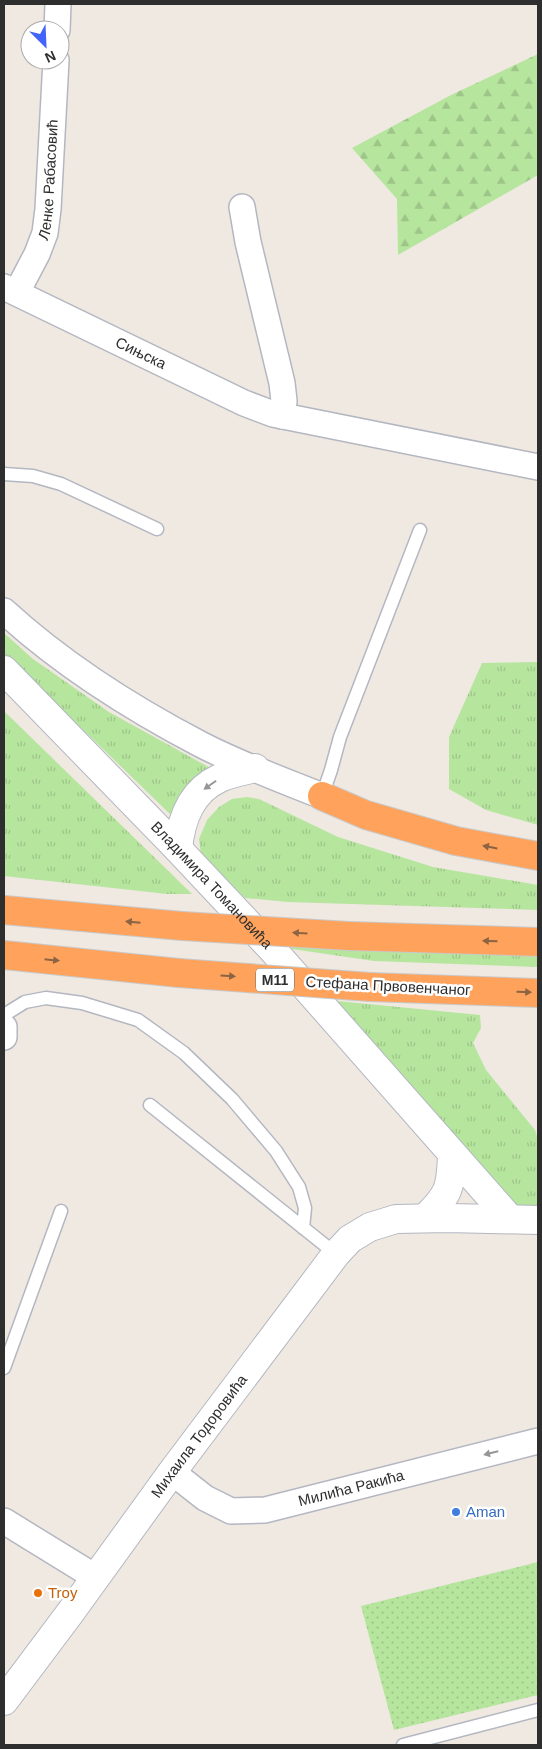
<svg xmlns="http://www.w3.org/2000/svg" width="542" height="1749" font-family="Arial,sans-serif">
<defs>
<pattern id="grass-tufts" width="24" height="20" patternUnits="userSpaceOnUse" patternTransform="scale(1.25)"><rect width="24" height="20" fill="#b6e59e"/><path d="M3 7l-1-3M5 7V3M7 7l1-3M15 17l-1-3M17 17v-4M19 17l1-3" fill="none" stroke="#9dc588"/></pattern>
<pattern id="forest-firs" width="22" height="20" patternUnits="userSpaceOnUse" patternTransform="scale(1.25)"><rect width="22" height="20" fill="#b6e59e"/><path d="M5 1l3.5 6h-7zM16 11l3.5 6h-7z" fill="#9dc588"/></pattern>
<pattern id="park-dots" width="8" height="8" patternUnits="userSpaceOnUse" patternTransform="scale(1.25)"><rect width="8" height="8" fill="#b6e59e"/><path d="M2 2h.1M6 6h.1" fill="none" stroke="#9dc588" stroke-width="1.8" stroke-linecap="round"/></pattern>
</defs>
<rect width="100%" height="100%" fill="#efe9e1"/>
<path fill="url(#grass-tufts)" d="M4,633L33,659L109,712L214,770L173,817L4,653Z
M538,662V825L486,810L449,789V737L482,663Z
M4,711L192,894H167L4,876Z
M247,797L259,799L338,837L433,867L538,885V910L288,902L245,898L201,855L199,839L207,820L219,807L232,799Z
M291,943L538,947V967L374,961L292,949Z
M337,1001L480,1015L481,1028L473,1043L486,1070L535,1130L538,1140V1207L508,1204Z"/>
<path fill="url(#forest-firs)" d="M538,54V175L398,255L397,199L352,148L451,95Z"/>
<path fill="url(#park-dots)" d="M538,1562V1695L394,1730L361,1606Z"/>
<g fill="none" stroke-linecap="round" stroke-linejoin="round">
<defs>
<path id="lane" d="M4,474L33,476L61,484L157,529
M322,796L331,770L340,737L420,530
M4,1015L25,1002L46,998L82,1003L138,1020L184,1053L232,1099L276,1151L299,1187L305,1208L303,1228
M150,1105L336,1254
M4,1368L61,1211
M403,1745L538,1710"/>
<g id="street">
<path d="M57,30L58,4"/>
<path d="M242,207L248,242L282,383L284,401L282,416"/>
<path id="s1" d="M4,287L244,403L273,414L538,467"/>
<path id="s2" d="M17,292L37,254L45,233L48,209L56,60"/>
<path d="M4,611C63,665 131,708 202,745C241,765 282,780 322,796"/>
<path d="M4,1027V1037"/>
<path id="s3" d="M172,1472L205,1498L231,1511L265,1510L538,1441"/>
<path d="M4,1521L95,1577"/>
</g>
<g id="secondary">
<path id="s4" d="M4,670L178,849L272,949L510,1219"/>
<path d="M178,849C181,819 191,791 220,778C231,773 244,771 255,768"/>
<path d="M425,1218C449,1195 451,1188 452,1154"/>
<path id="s5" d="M4,1701L70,1613L172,1472L336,1254L350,1239L370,1227L396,1219L448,1218L538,1220"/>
</g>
<path id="highway" d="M322,796L366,815L456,841L538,856
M4,910L182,926
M349,936L538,942
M4,955L179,973
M370,987L538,993"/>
</defs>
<use href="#lane" stroke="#b4b7c1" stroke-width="15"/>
<use href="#street" stroke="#b4b7c1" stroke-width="28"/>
<use href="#secondary" stroke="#b4b7c1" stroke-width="30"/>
<use href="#highway" stroke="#c9c9c9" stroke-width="30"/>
<use href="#lane" stroke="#fff" stroke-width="12"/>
<use href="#street" stroke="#fff" stroke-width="25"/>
<use href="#secondary" stroke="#fff" stroke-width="28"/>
<use href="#highway" stroke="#ffa35c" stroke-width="28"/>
<defs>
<path id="highway-bridge" d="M182,926L349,936
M179,973L370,987"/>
</defs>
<use href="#highway-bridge" stroke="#c9c9c9" stroke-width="30" stroke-linecap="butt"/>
<use href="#highway-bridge" stroke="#ffa35c" stroke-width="28"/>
</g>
<defs><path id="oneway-solid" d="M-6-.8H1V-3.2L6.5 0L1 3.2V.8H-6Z" transform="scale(1.25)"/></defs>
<g fill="#969696">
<use href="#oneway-solid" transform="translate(210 785) rotate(145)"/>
<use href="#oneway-solid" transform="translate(491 1453) rotate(166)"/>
</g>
<g fill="#8c6343">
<use href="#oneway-solid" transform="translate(490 847) rotate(-169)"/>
<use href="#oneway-solid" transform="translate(133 922) rotate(-175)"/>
<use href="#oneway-solid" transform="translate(300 933) rotate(-177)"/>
<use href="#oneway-solid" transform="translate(490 941) rotate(-178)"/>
<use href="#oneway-solid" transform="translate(52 960) rotate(6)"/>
<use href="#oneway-solid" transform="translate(228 976) rotate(4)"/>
<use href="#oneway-solid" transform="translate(524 992) rotate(1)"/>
</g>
<circle fill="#3f7fe0" stroke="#fff" stroke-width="2" cx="456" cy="1512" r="5"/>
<circle fill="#e8710a" stroke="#fff" stroke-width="2" cx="38" cy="1593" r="5"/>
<g text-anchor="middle" stroke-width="5" stroke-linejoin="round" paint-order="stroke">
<rect fill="#fff" stroke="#6d6d6d" stroke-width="1" x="256" y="968.5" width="38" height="23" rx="4"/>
<g font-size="14" font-weight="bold" fill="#2e2e2e">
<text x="275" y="985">M11</text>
</g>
<g font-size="15" fill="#2e2e2e" stroke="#fff">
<text dy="5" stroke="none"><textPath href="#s2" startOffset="119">Ленке Рабасовић</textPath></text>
<text dy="5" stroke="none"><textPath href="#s1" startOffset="152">Сињска</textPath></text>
<text dy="5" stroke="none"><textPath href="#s4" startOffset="299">Владимира Томановића</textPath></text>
<text transform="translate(388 986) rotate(3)" y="5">Стефана Првовенчаног</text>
<text dy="5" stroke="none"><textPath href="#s5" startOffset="329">Михаила Тодоровића</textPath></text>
<text dy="5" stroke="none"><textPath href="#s3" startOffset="194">Милића Ракића</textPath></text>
</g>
<g font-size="15" fill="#366cbe" stroke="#fff" text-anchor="start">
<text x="466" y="1517">Aman</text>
</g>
<g font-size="15" fill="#c56008" stroke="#fff" text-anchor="start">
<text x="48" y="1598">Troy</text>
</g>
</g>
<rect width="542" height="1749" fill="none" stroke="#2e2e2e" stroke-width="10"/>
<g transform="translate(45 45) rotate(156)"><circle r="24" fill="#ffffff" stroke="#ababab"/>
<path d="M0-4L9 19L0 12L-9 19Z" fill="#4264fb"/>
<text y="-8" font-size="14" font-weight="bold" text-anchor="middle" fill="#2e2e2e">N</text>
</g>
</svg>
